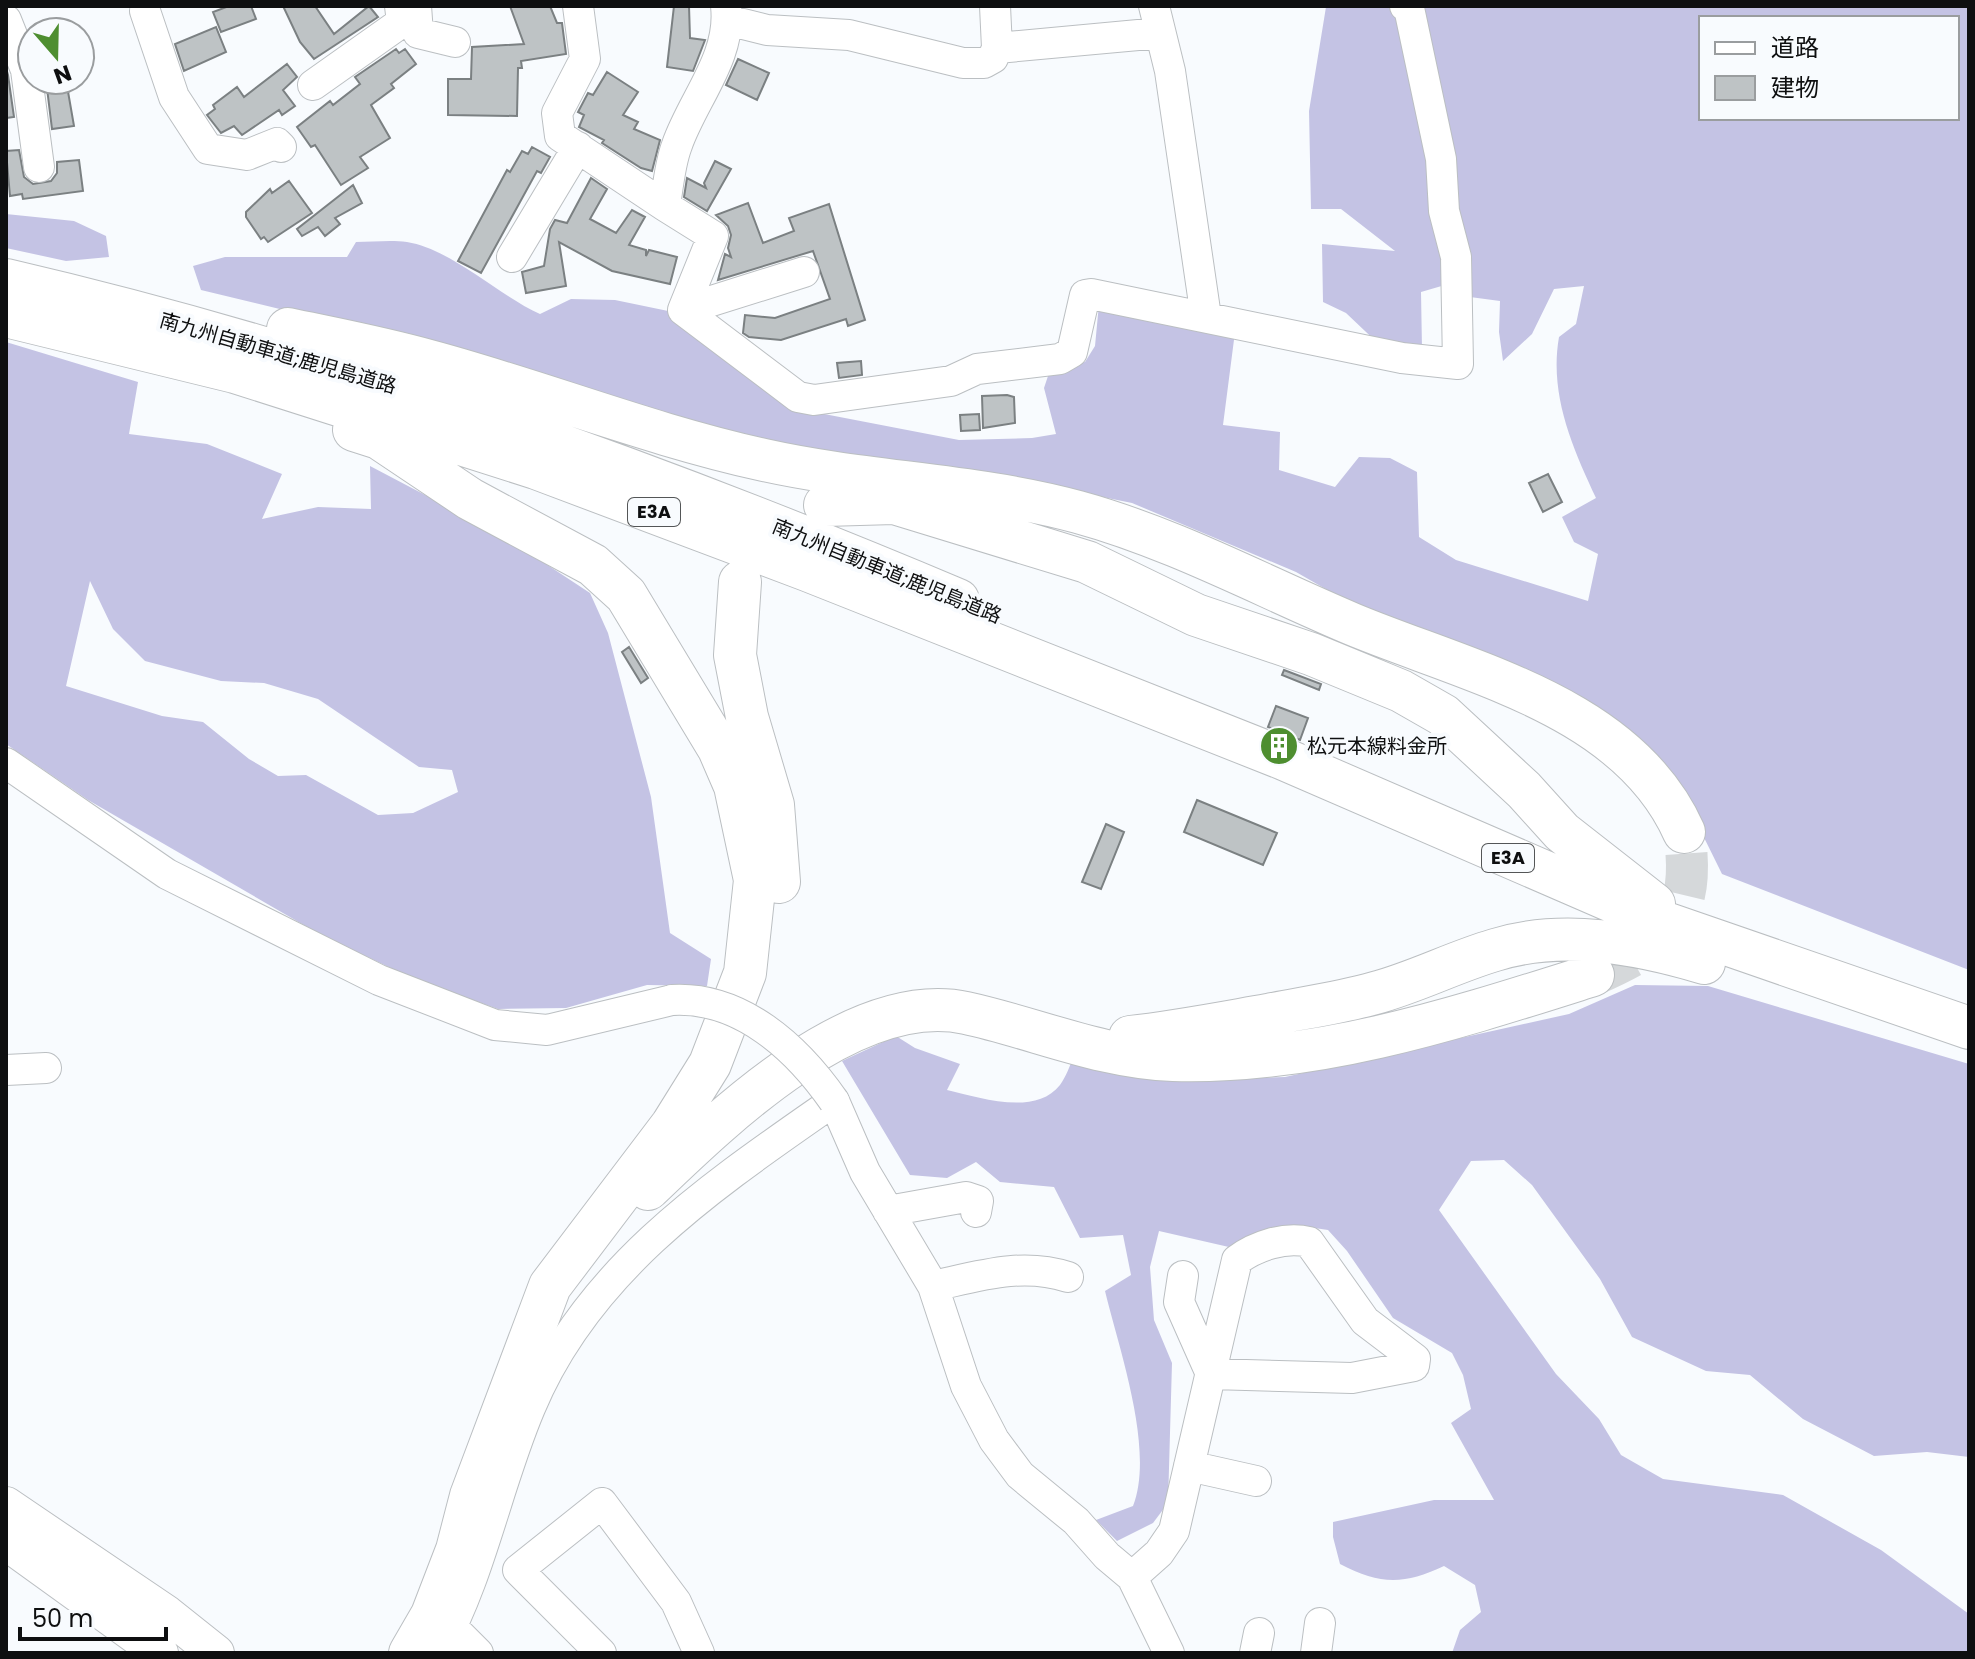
<svg xmlns="http://www.w3.org/2000/svg" width="1975" height="1659" font-family="Poppins,'Noto Sans JP',sans-serif">
<rect width="100%" height="100%" fill="#f8fbfe"/>
<path fill="#c4c3e4" fill-rule="evenodd" d="M1324,6H1969V970L1722,874L1682,793L1296,572L1132,503L1063,489L797,453L321,319L201,290L193,266L225,257H347L356,242C372,242 391,240 407,242C451,249 498,295 540,314L571,299L615,300L673,312L793,408L959,440L1032,438L1056,434L1044,388L1051,367L1085,362L1095,346L1099,304L1235,332L1223,425L1280,432L1279,470L1335,487L1359,457L1390,458L1417,472L1419,537L1456,560L1588,601L1598,554L1574,542L1562,517L1596,498C1572,447 1549,394 1559,337L1576,324L1584,286L1554,289L1532,334L1503,361L1499,332L1500,301L1470,297L1445,285L1421,292L1422,349L1385,350L1346,313L1323,302L1322,244L1395,251L1341,209H1311L1309,111L1326,7ZM1701,18H1957V118H1701Z
M6,214L74,221L106,236L109,257L66,261L6,248Z
M6,342L138,382L129,434L207,444L282,474L262,519L318,507L371,509L370,466L505,537L590,593L608,633L651,797L670,933L711,959L707,986L647,985L566,1008L498,1009L412,978L321,935L88,800L6,744ZM90,581L113,629L145,661L221,681L264,683L318,699L419,767L452,770L458,792L413,813L378,815L306,775L278,776L249,759L203,722L162,716L66,686Z
M1635,985L1708,986L1969,1064V1457L1927,1452L1874,1456L1803,1419L1750,1375L1706,1371L1632,1337L1600,1279L1532,1185L1504,1160L1471,1161L1439,1210L1556,1374L1599,1419L1621,1455L1663,1479L1783,1495L1881,1550L1969,1614V1653H1452L1460,1630L1481,1612L1475,1585L1444,1566C1404,1585 1380,1585 1340,1564L1333,1537V1522L1434,1500H1494L1451,1423L1471,1409L1463,1375L1452,1353L1393,1318L1347,1251L1328,1230L1301,1226L1242,1250L1159,1231L1150,1267L1154,1320L1172,1363L1168,1503L1153,1523L1117,1541L1096,1520L1133,1506C1155,1450 1119,1349 1105,1291L1131,1275L1123,1235L1080,1238L1054,1187L1000,1182L976,1162L947,1178L910,1175L842,1061L896,1036L915,1048L960,1064L947,1090C978,1097 1035,1117 1060,1085C1066,1077 1070,1065 1074,1056L1218,1079L1285,1077L1569,1014Z"/>
<path fill="#bec3c5" stroke="#7b8082" stroke-width="2" d="M229,6H251L256,19L221,32L213,12Z
M283,6H315L334,34L369,6L378,17L314,59L300,42Z
M510,6H550L557,23H562L566,54L521,61L522,68H518L517,116L448,115V79H471L472,47L524,44Z
M674,6H689L690,38L705,40L693,71L667,67Z
M216,27L226,52L184,71L175,44Z
M396,49L399,53L405,49L416,64L391,84L394,88L371,105L390,138L360,157L368,168L341,185L315,145L311,147L297,127L330,101L333,105L360,84L355,77Z
M738,59L769,73L757,100L726,85Z
M287,64L297,77L283,90L295,106L282,115L279,110L242,135L234,126L221,133L207,115L215,109L213,105L237,87L244,97Z
M6,68L8,75L14,117L6,118Z
M607,72L638,92L623,115L638,122L634,129L660,140L652,171L641,168L602,143L604,140L579,127L584,115L578,112L588,93L593,95Z
M46,80H66L74,126L52,129Z
M532,147L550,157L541,173L537,171L481,273L458,261L507,170L510,172L522,151L528,154Z
M19,150L24,177L33,184L51,181L57,173V162L79,160L83,191L23,199L22,194L10,196L6,151Z
M715,161L731,169L707,211L684,197L687,178L706,188L704,183Z
M591,178L607,189L590,219L616,233L632,210L645,217L629,245L646,250V256L649,250L677,257L670,284L612,271L559,242L566,286L526,293L522,272L544,266L550,229L555,220L567,223Z
M289,181L312,213L268,242L264,237L261,239L246,217V212L270,189L272,193Z
M353,185L362,203L335,218L340,224L325,236L318,227L302,236L297,229Z
M748,203L763,243L794,231L789,218L829,204L865,320L848,326L846,319L781,340L749,337L743,333L745,315L775,318L830,299L813,251L718,280L725,254L731,257L728,248L731,235L728,226L716,215Z
M861,361L862,375L839,378L837,363Z
M1007,395L1014,397L1015,423L983,428L982,396Z
M979,414L980,430L961,431L960,415Z
M1548,474L1562,502L1543,512L1529,483Z
M629,647L648,678L641,683L622,652Z
M1284,670L1321,684L1319,690L1282,675Z
M1276,706L1308,718L1300,740L1268,727Z
M1197,800L1277,833L1263,865L1184,832Z
M1106,824L1124,832L1101,889L1082,882Z"/>
<g fill="none" stroke-linecap="round" stroke-linejoin="round">
<path stroke="#d5d8da" stroke-width="42" stroke-dasharray="42 21" stroke-linecap="butt" d="M1593,975C1668,942 1697,917 1684,832"/>
<defs>
<path id="minor" d="M416,6L418,33L455,42
M578,6L585,59L557,113L560,136L665,206C668,186 670,163 677,145C693,99 732,57 726,6
M1154,6L1170,71L1206,317
M145,11L174,97L208,149L247,155L277,143L281,147
M6,20L26,70L39,167
M727,20L767,30L849,35L963,63H984L993,58L997,48L995,6
M997,48L1160,33
M313,85L402,22L400,6
M665,206L713,236L683,310L798,397L814,400L951,381L977,369L1060,359L1072,352L1085,295L1091,294L1402,358L1458,364L1456,257L1444,211L1441,159L1409,8L1405,6
M512,257L578,147
M683,310L804,272
M6,763L167,874L379,980L495,1025L547,1030L672,1000
M6,1070L46,1068
M888,1211L966,1197L978,1201L976,1212
M933,1286C979,1276 1022,1262 1068,1277
M1189,1466L1256,1481
M1132,1577L1159,1553L1174,1531L1237,1260C1256,1246 1285,1236 1309,1242L1365,1321L1415,1359L1414,1366L1352,1378L1211,1374L1179,1302L1183,1276
M452,1627L478,1653
M438,1653C481,1577 496,1488 530,1408C588,1268 715,1184 834,1101L865,1172L933,1286L966,1386L994,1440L1020,1475L1076,1521L1107,1556L1132,1577L1169,1653
M601,1653L518,1570L602,1503L676,1602L699,1653
M1255,1653L1259,1633
M1316,1653L1320,1623"/>
<path id="major" d="M6,1505L167,1614L216,1653
M6,1542L160,1653"/>
<path id="highway" d="M6,280C333,356 649,470 958,600
M6,316L235,372L536,468L807,570L1284,759L1651,918L1969,1028
M288,329C335,339 383,348 429,361C541,391 650,435 764,460C867,483 976,484 1078,512C1173,538 1262,586 1352,624C1467,672 1628,706 1684,832
M354,430L379,438L470,499L593,565L626,595L719,749L735,786L755,880L745,973L710,1064L672,1125L550,1286L471,1496L457,1550L432,1615L410,1653
M825,505L894,503L1087,562L1196,615L1311,654L1401,691L1443,715L1524,790L1562,832L1654,904
M740,582L735,655L747,717L773,805L779,882
M1130,1037C1176,1032 1222,1023 1268,1015C1303,1008 1340,1003 1375,993C1416,982 1454,962 1495,950C1562,929 1638,943 1704,963
M648,1189C722,1118 854,989 966,1013C1035,1028 1102,1058 1173,1060C1318,1064 1457,1018 1593,975"/>
</defs>
<use href="#minor" stroke="#bbbfc2" stroke-width="32"/>
<use href="#major" stroke="#bbbfc2" stroke-width="38"/>
<use href="#highway" stroke="#bbbfc2" stroke-width="44"/>
<use href="#minor" stroke="#fff" stroke-width="30"/>
<use href="#major" stroke="#fff" stroke-width="36"/>
<use href="#highway" stroke="#fff" stroke-width="42"/>
<defs>
<path id="minor-bridge" d="M672,1000C741,996 797,1048 834,1101"/>
</defs>
<use href="#minor-bridge" stroke="#bbbfc2" stroke-width="32" stroke-linecap="butt"/>
<use href="#minor-bridge" stroke="#fff" stroke-width="30"/>
</g>
<defs>
<symbol id="building-disc" viewBox="-11 -11 22 22"><circle r="9.5" fill="#4e8e30" stroke="#f8fbfe"/><path d="M-4-6H4V6H1V3H-1V6H-4ZM-2.5-4.3h1.7v1.8h-1.7ZM.8-4.3h1.7v1.8H.8ZM-2.5-1h1.7V.8h-1.7ZM.8-1h1.7V.8H.8Z" fill="#fff"/></symbol>
</defs>
<g fill-rule="evenodd">
<use href="#building-disc" x="1257" y="724" width="44" height="44"/>
</g>
<g text-anchor="middle" stroke-width="8" stroke-linejoin="round" paint-order="stroke">
<g fill="#f8fbfe" stroke="#545657" stroke-width="2">
<rect x="628" y="498" width="52" height="28" rx="6"/>
<rect x="1482" y="844" width="52" height="28" rx="6"/>
</g>
<g font-size="18" font-weight="bold" fill="#0e0f10">
<text x="654" y="518">E3A</text>
<text x="1508" y="864">E3A</text>
</g>
<g font-size="20" fill="#0e0f10" stroke="#f8fbfe">
<text transform="translate(278 353) rotate(16)" y="7">南九州自動車道;鹿児島道路</text>
<text transform="translate(887 571) rotate(22)" y="7">南九州自動車道;鹿児島道路</text>
</g>
<g font-size="20" fill="#0e0f10" stroke="#f8fbfe" text-anchor="start">
<text x="1307" y="753">松元本線料金所</text>
</g>
</g>
<rect width="1975" height="1659" fill="none" stroke="#0e0f10" stroke-width="16"/>
<rect x="1699" y="16" width="260" height="104" fill="#f8fbfe" stroke="#9a9d9f" stroke-width="2"/>
<rect x="1715" y="42" width="40" height="12" fill="#ffffff" stroke="#9a9d9f" stroke-width="2"/>
<text x="1771" y="56" font-size="24" fill="#0e0f10">道路</text>
<rect x="1715" y="76" width="40" height="24" fill="#bec3c5" stroke="#9a9d9f" stroke-width="2"/>
<text x="1771" y="96" font-size="24" fill="#0e0f10">建物</text>
<g transform="translate(56 56) rotate(160)"><circle r="38" fill="#f8fbfe" stroke="#9a9d9f" stroke-width="2"/>
<path d="M0-6L14 30L0 20L-14 30Z" fill="#4e8e30"/>
<text y="-12" font-size="22" font-weight="bold" text-anchor="middle" fill="#0e0f10">N</text>
</g>
<path d="M20 1627v12h146v-12" fill="none" stroke="#0e0f10" stroke-width="4"/>
<text x="32" y="1627" font-size="24" fill="#0e0f10" stroke="#f8fbfe" stroke-width="6" paint-order="stroke">50 m</text>
</svg>
